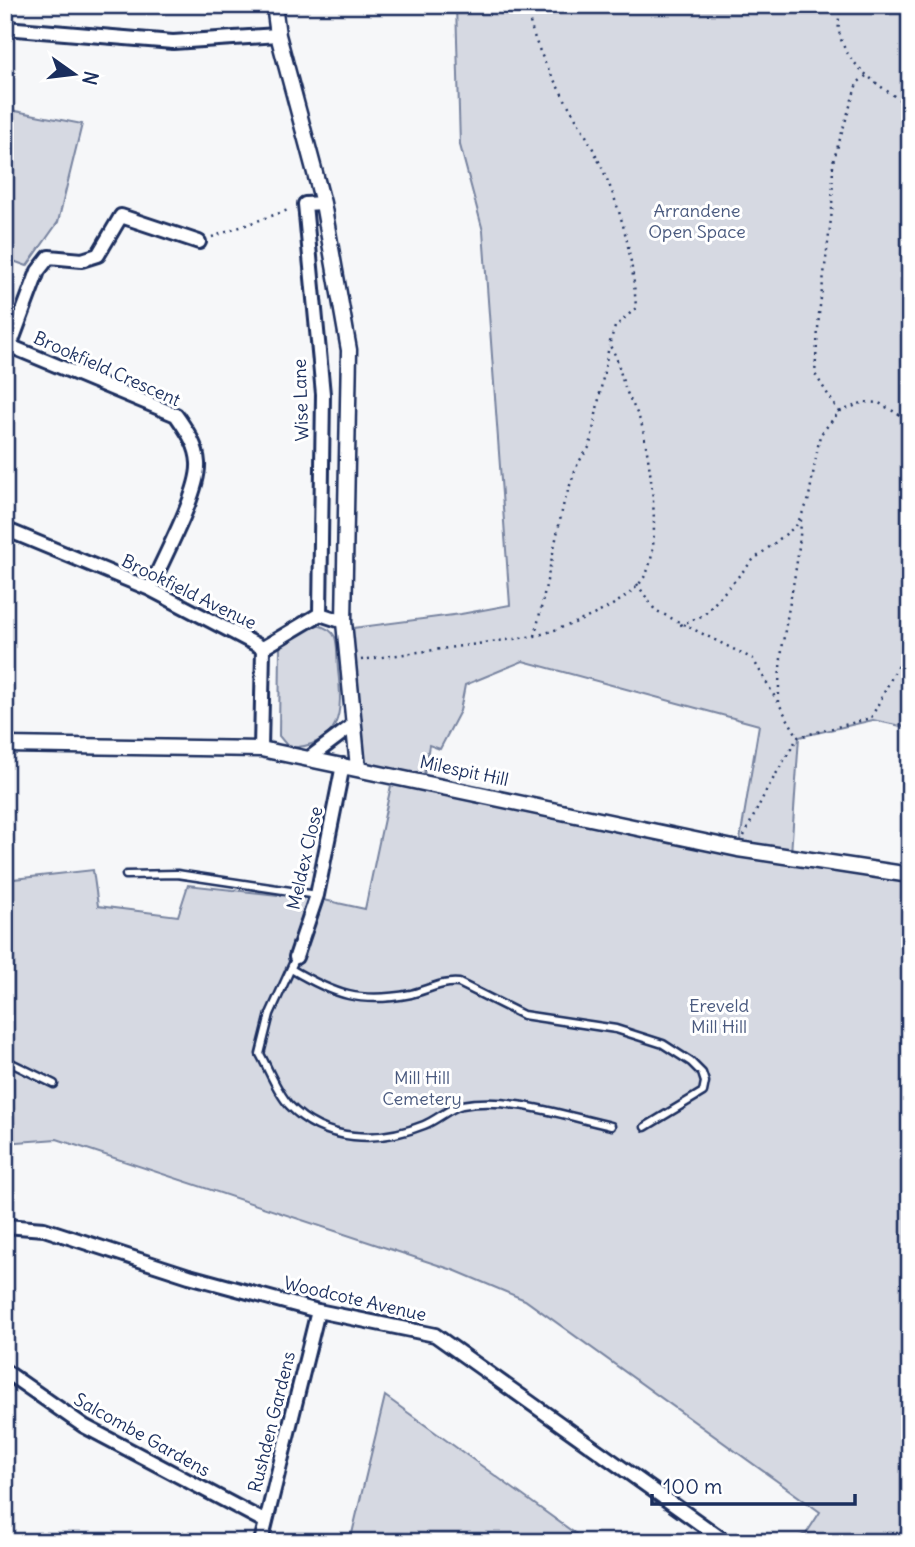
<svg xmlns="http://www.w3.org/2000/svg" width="915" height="1547" font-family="Delius,sans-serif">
<rect width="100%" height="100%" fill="#f6f7f9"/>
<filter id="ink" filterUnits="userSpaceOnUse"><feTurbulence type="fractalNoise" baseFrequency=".0143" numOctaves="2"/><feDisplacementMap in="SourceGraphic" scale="14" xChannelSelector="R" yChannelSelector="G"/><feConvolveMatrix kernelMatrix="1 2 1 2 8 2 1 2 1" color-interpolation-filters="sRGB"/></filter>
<g filter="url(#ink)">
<path fill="#d6d9e2" stroke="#7884a0" stroke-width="2" d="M456,5H910V728L873,720L799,737L791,854L739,846L759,725L523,661L465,685L460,711L440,749L429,745L423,781L738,849L910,875V1542H786L806,1534L820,1512L525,1300L456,1271L57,1139L5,1143V880L93,870L98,906L178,916L188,885L324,900L365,909L393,776L359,768L345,629L461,614L510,605L483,231L460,145Z
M5,109L82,124L58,222L27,266L5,258Z
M317,625C325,627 332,630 335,637C338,646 337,660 338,670C343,713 342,745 289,748L279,736L280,647L296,630Z
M385,1396L587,1542H350Z"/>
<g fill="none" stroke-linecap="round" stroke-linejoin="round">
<defs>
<path id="service" d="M126,875L177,874L317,895
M296,957L270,1014L260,1054C269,1070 277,1092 289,1105C325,1143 380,1143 424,1125C437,1120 449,1108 462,1105C509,1096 565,1116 611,1126
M291,969C335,995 360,1004 411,994C427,990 443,981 459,983L523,1015L616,1029L663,1044L691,1062L702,1073L705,1082L703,1092L645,1127
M5,1060L54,1084"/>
<path id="minor" d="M5,28L173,42L278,35
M5,344L176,415C186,430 197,444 198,463C200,492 162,560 150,589
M10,346L38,271L49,257L82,260L98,255L121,216L199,242
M5,529L150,589L263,648L261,749
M320,614L344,622
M263,648L320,614L323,394L305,204L323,203
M308,759L353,725
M296,957L317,895L343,765
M5,1226L44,1229L189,1276L318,1311L435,1335L726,1542
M5,1371L84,1426L266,1522
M261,1542L318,1311"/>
<path id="tertiary" d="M274,5L278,35L323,203L349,350L344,622L358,768
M5,745L261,749L738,849L910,875"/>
</defs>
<use href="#service" stroke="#1b2f5e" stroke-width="11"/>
<use href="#minor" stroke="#1b2f5e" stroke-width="18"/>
<use href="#tertiary" stroke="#1b2f5e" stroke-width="19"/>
<path stroke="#1b2f5e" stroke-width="2.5" stroke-dasharray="2 5" stroke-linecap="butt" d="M842,5C825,54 876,83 910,107
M212,237L291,209
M839,412L815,374L819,314L832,211L833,162L857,83L866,76
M637,584L655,610L753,659L798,737
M680,625L704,615L753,560L796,526L808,502L820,435L839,412L864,402L879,403L910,421
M535,636L564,502L578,463L590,446L609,346
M361,660L535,636C567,627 629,606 646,574C662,543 650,463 643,430C640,416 631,403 626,390C619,374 620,359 609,345L615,327L636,308C632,246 620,203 592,147C570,104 532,54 527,5
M779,702C777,639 799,581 801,519
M744,836L766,791L798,737L871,718L910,642"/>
<use href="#service" stroke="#fff" stroke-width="6"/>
<use href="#minor" stroke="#fff" stroke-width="12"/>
<use href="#tertiary" stroke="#fff" stroke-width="14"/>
</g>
</g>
<g text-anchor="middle" stroke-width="6" stroke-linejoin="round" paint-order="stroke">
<g font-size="18" fill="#4a5a7f" stroke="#fff">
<text x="697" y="217">Arrandene<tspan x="697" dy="21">Open Space</tspan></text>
<text x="719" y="1012">Ereveld<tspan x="719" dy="21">Mill Hill</tspan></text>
<text x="422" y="1084">Mill Hill<tspan x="422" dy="21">Cemetery</tspan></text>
</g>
<g font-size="18" fill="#1b2f5e" stroke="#fff">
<text transform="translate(107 369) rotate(24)" y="6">Brookfield Crescent</text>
<text transform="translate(301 400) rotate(-92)" y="6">Wise Lane</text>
<text transform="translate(189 592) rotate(26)" y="6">Brookfield Avenue</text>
<text transform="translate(464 771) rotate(12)" y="6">Milespit Hill</text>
<text transform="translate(305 858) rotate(-77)" y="6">Meldex Close</text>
<text transform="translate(355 1299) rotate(13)" y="6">Woodcote Avenue</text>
<text transform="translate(272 1422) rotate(-76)" y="6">Rushden Gardens</text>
<text transform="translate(142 1435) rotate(29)" y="6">Salcombe Gardens</text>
</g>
</g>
<rect width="915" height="1547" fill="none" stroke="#fff" stroke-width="28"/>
<rect x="14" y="14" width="887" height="1519" fill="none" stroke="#1b2f5e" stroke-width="2.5" filter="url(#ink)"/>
<g transform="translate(74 74) rotate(104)" stroke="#ffffff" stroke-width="5" paint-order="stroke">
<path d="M0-5L12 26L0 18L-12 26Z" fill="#1b2f5e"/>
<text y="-10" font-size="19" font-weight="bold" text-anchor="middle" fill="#1b2f5e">N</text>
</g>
<path d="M652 1494v10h203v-10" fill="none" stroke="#1b2f5e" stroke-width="3.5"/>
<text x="663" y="1494" font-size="21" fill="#1b2f5e" stroke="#ffffff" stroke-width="5" paint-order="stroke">100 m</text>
</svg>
